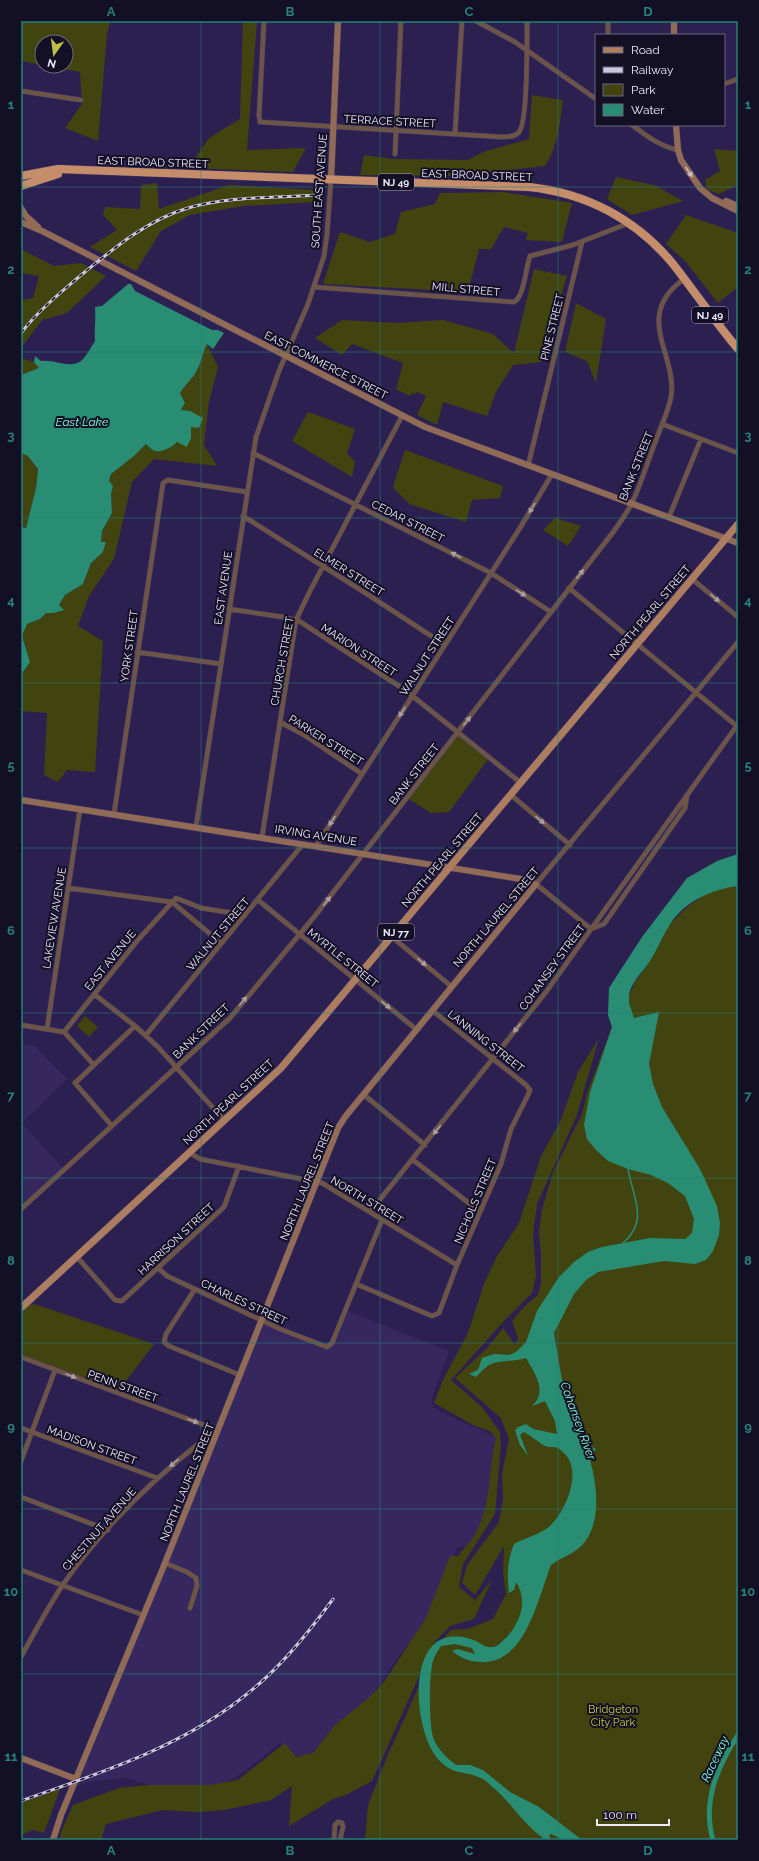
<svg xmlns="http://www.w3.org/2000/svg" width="759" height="1861" font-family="Raleway,sans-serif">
<rect width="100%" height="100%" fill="#2c2050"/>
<path fill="#36285e" d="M21,1043L36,1047L67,1079L22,1123L66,1172L21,1213Z
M345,1310L449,1351L432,1398L433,1407L438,1411L496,1437L488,1503L480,1527L471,1547H457L428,1619L393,1664L370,1699L310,1754L299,1757L292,1754L280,1743L238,1776L213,1787L150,1785L127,1778L96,1781L73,1786L262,1321L325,1347L332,1343Z"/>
<path fill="#424410" d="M21,21H110L107,35L98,141L65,128L82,104L80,72L46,66H66V42H42V65L21,61Z
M243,21H257L247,150L306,148L293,172L188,168L209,138L240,119Z
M532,95L563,100C560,123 558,147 545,166L453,176L360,175L364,155L392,159L468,160L483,152L529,139Z
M714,149L738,151V185L719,194L707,190L705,180L720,171Z
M616,177L654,185L683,201L632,215L607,199Z
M157,183L159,209L229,185L315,190L318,202L243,206L190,215L161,231L136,271L90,247L117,230L103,215L105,207L140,209L141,185Z
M504,192L572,203L562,242L526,240L528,233L504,227L491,249H479L468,292L323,284L340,232L370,242L395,234L401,212L435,204L440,193Z
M686,215L738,233V287L718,303L685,261L666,244Z
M21,249L54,266L81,263L106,276L67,313L42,320L21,348V300L33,298L39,276L21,273Z
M534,269L567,276L541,362L513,365L496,392L487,416L443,402L437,425L417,415L426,396L417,392L415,394L412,393L410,396L396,389L403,363L352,344L342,355L315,338L342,320L397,323L443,320L493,334L514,353Z
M576,303L606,319L596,383L587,361L565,352Z
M207,344L218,367L209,401L204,445L217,466L154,459L132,482L114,559L89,596L78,626L103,641L95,772L67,770L58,782L44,775L47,713L21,711V676L30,662L22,636L27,624L40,619L46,613H54L63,610L59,605L65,595L83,584L91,563L103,552L106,542L101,543L102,531L112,513L111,494L113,486L109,481L111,474L134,456L146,444L153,450L191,438V427L181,410L185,403L180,393C185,384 193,379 197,370C202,362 202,353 207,344Z
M21,358L34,362L40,368L21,375Z
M308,412L355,429L347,453L355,462L352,477L292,441Z
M405,450L503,486L500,498L472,500L466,522L409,504L393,487Z
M21,453L28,456L38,469L36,488L26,528L21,527Z
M555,518L581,526L568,546L543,530Z
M458,733L489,758L449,812L431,813L407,798Z
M738,886V1840H365L368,1805L387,1757L438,1644L451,1630L467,1629L493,1619L506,1594L503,1572L504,1546L475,1595L462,1583L467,1565L499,1522L503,1500L502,1474L509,1439L501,1418L455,1378L489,1346L503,1328L515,1345L518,1338L512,1321L525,1306L538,1295L541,1283V1254L539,1231L542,1210L553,1172L582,1114L588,1090L612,1027L628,998L635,982L649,963L669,925L687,907L704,895L724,888Z
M85,1016L98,1027L89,1037L77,1026Z
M599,1038L577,1115L537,1204L533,1234L536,1276L532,1293L504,1321L451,1380L482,1407L500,1432L501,1445L495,1514L463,1564L459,1587L475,1600L492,1580L474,1619L450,1626L434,1643L372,1781L346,1795L333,1799L289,1826L292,1786L271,1800L253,1804L224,1810L197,1812L163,1810L106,1824L101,1840H72L60,1838L61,1832L73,1805L119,1788L149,1785H209L238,1780L285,1743L296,1757L313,1753L335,1725L372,1695L386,1679L426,1618L450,1556H458C463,1549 471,1542 475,1534C492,1505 488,1470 496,1438L490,1431L473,1425L434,1403L443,1380L468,1333L484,1284L496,1258L519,1223L541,1156L560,1122L578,1072Z
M28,1302L154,1344L117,1393L21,1357V1308Z
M60,1789L44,1833L33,1830L21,1835V1803Z"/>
<path fill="#288d73" d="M128,284H131L135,291L212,330H218L224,333L213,349L207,344C202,353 202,362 197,370C193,379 185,384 180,393L185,403L181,410L190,411L203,418L199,428L191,427V438L187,447L177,442C172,447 161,454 153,450C151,449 148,446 146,444L134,456L111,474L109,481L113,486L111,494L112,513L102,531L101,542H106L103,552L91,563L83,584L65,595L59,605L64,610L54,613H46L40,619L27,624L22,636L30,662L21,675V527L26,528L36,488L38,469L28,456L21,453V375L39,368L34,362L35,356L41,361C54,359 70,369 81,361C86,357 91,347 95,341C94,329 96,319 95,307L102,306Z
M738,854V886C712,889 683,902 669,926C662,937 657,950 650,961C643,972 629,984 629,998C628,1004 633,1013 634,1018L659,1012L649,1064L653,1084L662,1107L700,1169L717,1206L720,1223L719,1235L713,1251L706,1260L695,1264L664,1261L598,1272L586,1280L574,1294L554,1333L565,1398C573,1408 569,1417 575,1428L581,1418C581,1433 582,1442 596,1449L589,1457C597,1482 602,1521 584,1543C575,1554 561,1557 551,1565C539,1595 526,1663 483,1662C471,1662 462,1659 452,1651L457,1649L475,1654L472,1648L455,1644L441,1646C437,1652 433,1658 432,1666C429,1680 429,1723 433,1737C437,1749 446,1757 456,1765H470L483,1770L510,1792L539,1807L582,1840H564L551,1834L549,1835L551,1840H543L542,1837C525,1826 511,1803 495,1789C490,1785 485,1779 478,1777C461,1770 452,1775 438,1759C417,1735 408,1661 438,1641C449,1634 465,1636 476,1641C481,1644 486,1648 493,1647C498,1647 503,1640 507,1637C521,1621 528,1600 516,1582L514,1590L509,1593C507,1575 507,1561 514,1544C525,1538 541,1534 550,1526C566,1511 583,1471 564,1453C555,1444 554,1449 545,1446C539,1443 532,1436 524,1432L520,1435L528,1456L520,1445L515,1430L518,1427L526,1424L533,1429L557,1434L555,1421L545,1401L532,1406C548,1391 535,1374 526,1358C514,1362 502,1360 491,1364C486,1366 480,1373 476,1377L469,1374L478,1370L482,1358L494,1354L509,1355L516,1352L526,1342L537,1311L559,1277L574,1262L588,1252L602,1247L650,1238L685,1239L692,1233L694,1219L685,1196L668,1183L651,1175L628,1169L608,1161L597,1151L587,1139L584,1125L590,1092L612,1027L608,1015L609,988L642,937L687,878L717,861Z"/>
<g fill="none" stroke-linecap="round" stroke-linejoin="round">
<path stroke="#288d73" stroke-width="1.5" d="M623,1243C650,1220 632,1197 628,1168"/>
<path stroke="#288d73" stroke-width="5" d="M713,1840C702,1802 717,1767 738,1735"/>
<defs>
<path id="street" d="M264,21L259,116L260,122L502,137C508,137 515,137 519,132C528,122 527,38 527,21
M476,21L515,42L596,99
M608,21V35
M724,84L738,79
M21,91L81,100
M632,125C647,136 659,146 678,150
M455,133L462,21
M395,154L401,21
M314,287L514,302C524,297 526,267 530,256L573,245L629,223
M662,424L738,453
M253,453L491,573L551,612
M528,466L582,242
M243,516L367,594L445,645
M669,517L701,439
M692,579L738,617
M569,588L738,727
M229,609L283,617L299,621L405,690L521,783
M137,652L221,664
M280,722L304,735L362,774
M511,795L570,845
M114,814L163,483L168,480L247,492
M196,827L256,437L279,371L308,304L324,256L327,234L331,180
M262,837L296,620L310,591L402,416
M316,846L520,528L552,474
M68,888L172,902L221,943
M258,900L417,1030
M591,929L536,884L738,642
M591,929L604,924L685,808L687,796
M392,937L452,987
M94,994L135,1026L157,1046L225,1121
M21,1025L64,1032L94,1065
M47,1029L80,809
M64,1032L137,941L176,898L201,908L245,915
M146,1035L303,844
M364,1095L425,1145
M112,1126L75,1083L135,1026
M190,1153L200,1159L322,1183L457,1265
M413,1160L474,1207L481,1210
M21,1209L230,1018L314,917L614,531C620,522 627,513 632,503C641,484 647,463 655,443C660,428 668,413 671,397C678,355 632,316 684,279
M370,1212L546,992L738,724
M77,1257L115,1300L121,1301L123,1300L224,1207L239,1166
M158,1268L167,1276L280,1329L327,1347L332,1343L382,1220
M356,1284L432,1316L439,1313L457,1265L501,1164L511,1129L529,1093L530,1090L526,1085L433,1011
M195,1289L166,1334L164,1342L169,1346L240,1375
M21,1357L207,1426L215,1437H207L202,1441C151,1481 99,1532 62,1586C47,1609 34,1633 21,1657
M21,1428L157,1478
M21,1461L55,1370
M21,1497L108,1530
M165,1563L187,1572L196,1578L197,1586L190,1608
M21,1570L143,1615
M334,1840L335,1825L338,1822L342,1823L343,1827L340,1840"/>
<path id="secondary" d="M674,21V35
M676,125L678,150L681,160L700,188L712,198L738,211
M331,180L338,21
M726,201L738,206
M21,208L26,216L38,227
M21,222L42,231L425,427L738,543
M21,800L521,879L536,884L345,1117L338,1128L165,1563L61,1815L53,1840
M21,1758L76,1779"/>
<path id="primary" d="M21,1308L281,1068L738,524"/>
<path id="highway" d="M21,176L58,169L529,187C586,193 636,219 673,264C695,292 715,322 738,349
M21,186L58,174"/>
</defs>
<use href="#street" stroke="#473c68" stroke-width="5.5"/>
<use href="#secondary" stroke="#473c68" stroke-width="7"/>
<use href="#primary" stroke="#473c68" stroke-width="8"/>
<use href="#highway" stroke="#473c68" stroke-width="9"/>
<use href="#street" stroke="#6c5447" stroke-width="4.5"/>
<use href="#secondary" stroke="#916b55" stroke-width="6"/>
<use href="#primary" stroke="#ad7d60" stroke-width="7"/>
<use href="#highway" stroke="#c68d6a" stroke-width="8"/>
<defs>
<path id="rail" d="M21,333C38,311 59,294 80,276C113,249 147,220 188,208C229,196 275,198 318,195
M21,1801C96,1774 174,1750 238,1701C276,1673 306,1636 333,1599"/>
</defs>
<use href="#rail" stroke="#cbc7df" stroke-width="3"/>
<use href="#rail" stroke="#130f24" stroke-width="1.5" stroke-dasharray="4.5" stroke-linecap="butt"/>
</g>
<defs><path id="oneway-solid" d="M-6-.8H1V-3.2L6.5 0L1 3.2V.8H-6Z"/></defs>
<use fill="#cdbec2" href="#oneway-solid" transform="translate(689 172) rotate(56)"/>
<g fill="#ac9fa2">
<use href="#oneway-solid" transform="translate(532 508) rotate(122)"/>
<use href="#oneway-solid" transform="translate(456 555) rotate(-153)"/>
<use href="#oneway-solid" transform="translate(580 574) rotate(-52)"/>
<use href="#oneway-solid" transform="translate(521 593) rotate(33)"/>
<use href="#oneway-solid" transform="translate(715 598) rotate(40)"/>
<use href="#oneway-solid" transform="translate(402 712) rotate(123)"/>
<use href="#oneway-solid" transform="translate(467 721) rotate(-52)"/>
<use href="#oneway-solid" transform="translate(540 820) rotate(40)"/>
<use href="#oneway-solid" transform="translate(332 821) rotate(123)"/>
<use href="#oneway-solid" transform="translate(327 901) rotate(-52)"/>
<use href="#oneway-solid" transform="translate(422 962) rotate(40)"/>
<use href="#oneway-solid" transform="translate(243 1001) rotate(-51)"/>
<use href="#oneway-solid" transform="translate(386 1005) rotate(39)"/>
<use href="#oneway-solid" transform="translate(517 1028) rotate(128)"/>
<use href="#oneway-solid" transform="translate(437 1130) rotate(128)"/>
<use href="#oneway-solid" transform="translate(71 1376) rotate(21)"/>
<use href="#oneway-solid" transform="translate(193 1421) rotate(20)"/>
<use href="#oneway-solid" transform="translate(174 1463) rotate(139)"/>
</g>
<path fill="none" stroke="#25827c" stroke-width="1" stroke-opacity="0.55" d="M201,21V1840M380,21V1840M558,21V1840M21,187H738M21,352H738M21,518H738M21,683H738M21,848H738M21,1013H738M21,1178H738M21,1343H738M21,1509H738M21,1674H738"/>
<g text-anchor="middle" stroke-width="4" stroke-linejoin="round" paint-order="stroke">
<g fill="#130f24" stroke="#aca8bc" stroke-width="1">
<rect x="378" y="174" width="36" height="16" rx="3"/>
<rect x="692" y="307" width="36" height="16" rx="3"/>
<rect x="378" y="924" width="36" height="16" rx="3"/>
</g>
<g font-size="10" font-weight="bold" fill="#edeafd">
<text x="396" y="186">NJ 49</text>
<text x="710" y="319">NJ 49</text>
<text x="396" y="936">NJ 77</text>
</g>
<g font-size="11" fill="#edeafd" stroke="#130f24">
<text transform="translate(390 121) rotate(3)" y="4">TERRACE STREET</text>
<text transform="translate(153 162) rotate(2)" y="4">EAST BROAD STREET</text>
<text transform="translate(477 175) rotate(2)" y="4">EAST BROAD STREET</text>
<text transform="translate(319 191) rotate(-86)" y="4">SOUTH EAST AVENUE</text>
<text transform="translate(466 289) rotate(5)" y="4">MILL STREET</text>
<text transform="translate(552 327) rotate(-76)" y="4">PINE STREET</text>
<text transform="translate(326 365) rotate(27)" y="4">EAST COMMERCE STREET</text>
<text transform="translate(636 466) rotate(-68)" y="4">BANK STREET</text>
<text transform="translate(408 521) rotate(27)" y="4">CEDAR STREET</text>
<text transform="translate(349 572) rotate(32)" y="4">ELMER STREET</text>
<text transform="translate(223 588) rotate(-82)" y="4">EAST AVENUE</text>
<text transform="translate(650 612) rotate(-50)" y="4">NORTH PEARL STREET</text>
<text transform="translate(129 646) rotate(-82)" y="4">YORK STREET</text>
<text transform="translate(359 650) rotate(33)" y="4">MARION STREET</text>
<text transform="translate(427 656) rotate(-57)" y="4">WALNUT STREET</text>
<text transform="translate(282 661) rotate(-80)" y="4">CHURCH STREET</text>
<text transform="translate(326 740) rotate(32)" y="4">PARKER STREET</text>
<text transform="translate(414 774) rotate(-52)" y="4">BANK STREET</text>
<text transform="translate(316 835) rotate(9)" y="4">IRVING AVENUE</text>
<text transform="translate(442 860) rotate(-50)" y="4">NORTH PEARL STREET</text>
<text transform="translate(496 917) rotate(-50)" y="4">NORTH LAUREL STREET</text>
<text transform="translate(54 918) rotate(-81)" y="4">LAKEVIEW AVENUE</text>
<text transform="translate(218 934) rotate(-50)" y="4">WALNUT STREET</text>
<text transform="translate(343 958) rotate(39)" y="4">MYRTLE STREET</text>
<text transform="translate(110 960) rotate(-51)" y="4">EAST AVENUE</text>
<text transform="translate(552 967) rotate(-54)" y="4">COHANSEY STREET</text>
<text transform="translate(201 1031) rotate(-44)" y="4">BANK STREET</text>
<text transform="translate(486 1041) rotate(38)" y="4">LANNING STREET</text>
<text transform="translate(228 1102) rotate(-43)" y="4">NORTH PEARL STREET</text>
<text transform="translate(307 1181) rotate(-68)" y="4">NORTH LAUREL STREET</text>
<text transform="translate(367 1200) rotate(31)" y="4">NORTH STREET</text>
<text transform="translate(475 1201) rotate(-67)" y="4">NICHOLS STREET</text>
<text transform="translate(176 1239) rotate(-43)" y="4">HARRISON STREET</text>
<text transform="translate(244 1302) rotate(25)" y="4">CHARLES STREET</text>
<text transform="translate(123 1386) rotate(20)" y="4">PENN STREET</text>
<text transform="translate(92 1445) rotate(20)" y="4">MADISON STREET</text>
<text transform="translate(187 1482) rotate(-68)" y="4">NORTH LAUREL STREET</text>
<text transform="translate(99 1529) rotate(-49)" y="4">CHESTNUT AVENUE</text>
</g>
<g font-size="11" fill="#c8ce48" stroke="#130f24">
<text x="613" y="1713">Bridgeton<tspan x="613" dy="13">City Park</tspan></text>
</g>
<g font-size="12" font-style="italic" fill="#84ffda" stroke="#130f24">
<text x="82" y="426">East Lake</text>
<text transform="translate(578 1421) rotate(70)" y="4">Cohansey River</text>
<text transform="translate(715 1759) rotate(-65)" y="4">Raceway</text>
</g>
</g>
<rect width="759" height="1861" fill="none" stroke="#130f24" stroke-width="44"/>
<rect x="595" y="34" width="130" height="92" fill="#130f24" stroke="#6a677b"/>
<rect x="603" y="47" width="20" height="6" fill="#ad7d60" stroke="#6a677b"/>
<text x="631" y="54" font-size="12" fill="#edeafd">Road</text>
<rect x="603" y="67" width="20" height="6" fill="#cbc7df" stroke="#6a677b"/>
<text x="631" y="74" font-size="12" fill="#edeafd">Railway</text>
<rect x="603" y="84" width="20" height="12" fill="#424410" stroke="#6a677b"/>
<text x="631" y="94" font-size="12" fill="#edeafd">Park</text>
<rect x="603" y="104" width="20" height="12" fill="#288d73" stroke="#6a677b"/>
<text x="631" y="114" font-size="12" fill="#edeafd">Water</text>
<g transform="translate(54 54) rotate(194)"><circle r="19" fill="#130f24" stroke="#6a677b"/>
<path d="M0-3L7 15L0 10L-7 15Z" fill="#bac045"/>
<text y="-6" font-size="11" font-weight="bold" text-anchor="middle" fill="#edeafd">N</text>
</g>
<path d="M597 1819v6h72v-6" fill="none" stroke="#edeafd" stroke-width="2"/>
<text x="603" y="1819" font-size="12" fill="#edeafd" stroke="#130f24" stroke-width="3" paint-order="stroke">100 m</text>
<rect x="22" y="22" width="715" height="1817" fill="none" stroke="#25827c" stroke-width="1.5"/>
<g font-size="13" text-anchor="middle" font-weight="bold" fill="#25827c">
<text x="111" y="16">A</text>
<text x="290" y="16">B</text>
<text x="469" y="16">C</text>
<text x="648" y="16">D</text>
<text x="11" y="109">1</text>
<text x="748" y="109">1</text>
<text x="11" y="274">2</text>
<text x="748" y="274">2</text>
<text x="11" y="440">3</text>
<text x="748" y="440">3</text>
<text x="11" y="605">4</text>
<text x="748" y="605">4</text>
<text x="11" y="770">5</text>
<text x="748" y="770">5</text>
<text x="11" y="935">6</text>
<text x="748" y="935">6</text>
<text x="11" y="1100">7</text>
<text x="748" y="1100">7</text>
<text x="11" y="1265">8</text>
<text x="748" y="1265">8</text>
<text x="11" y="1431">9</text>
<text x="748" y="1431">9</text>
<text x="11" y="1596">10</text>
<text x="748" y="1596">10</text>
<text x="11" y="1761">11</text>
<text x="748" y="1761">11</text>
<text x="111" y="1855">A</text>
<text x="290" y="1855">B</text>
<text x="469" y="1855">C</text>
<text x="648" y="1855">D</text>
</g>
</svg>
